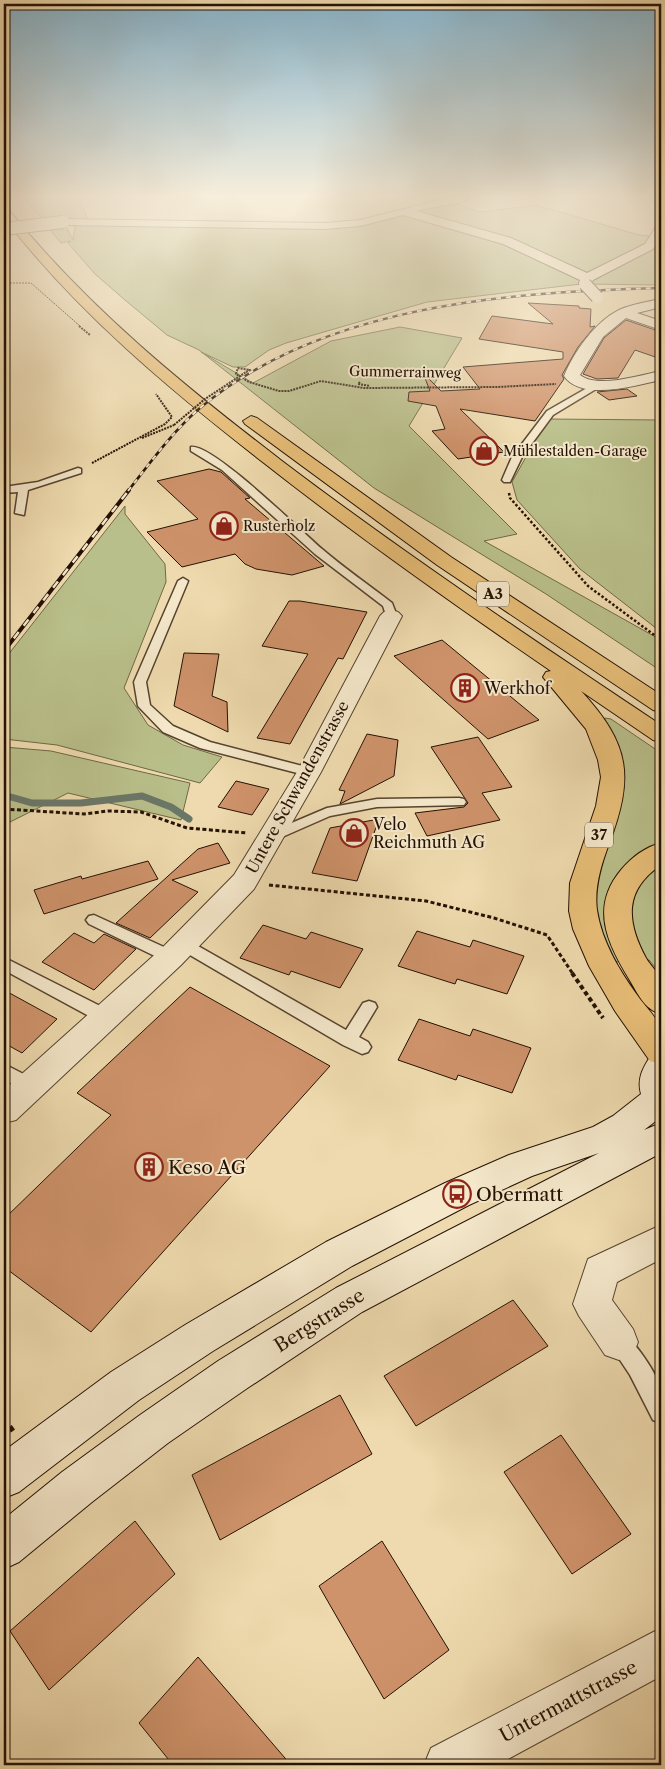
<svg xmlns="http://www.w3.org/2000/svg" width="665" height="1769" font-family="'Libre Caslon Text',serif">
<rect width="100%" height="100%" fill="#eedaae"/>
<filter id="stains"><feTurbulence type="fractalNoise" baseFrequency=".004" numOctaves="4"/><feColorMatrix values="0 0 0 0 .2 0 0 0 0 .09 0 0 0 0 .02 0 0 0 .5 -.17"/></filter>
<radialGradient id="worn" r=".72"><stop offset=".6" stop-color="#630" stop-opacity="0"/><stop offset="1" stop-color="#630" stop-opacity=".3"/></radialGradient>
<path fill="#b9bf8a" stroke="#6e6846" d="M24,198H79L88,220L46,223Z
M450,201L480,212L536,205L639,235L657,237L661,226V285L581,284L427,302L286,343L269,350L245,367H233L201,352L253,383L331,341L400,327L462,338L409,426L517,534L484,541L661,640V671L546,594L374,488L199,350L167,335L125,300L95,274L68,243L71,241L61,243L46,225L64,223L73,240L76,222L219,221L325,226L361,223Z
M547,419L661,420V632L580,569L517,500L512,482Z
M125,506V514L165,564L166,582L124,688L148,725L183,745L222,757L200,783L57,745L4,739V660Z
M605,718L611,719L661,753V974L649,960L614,962L598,928L592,902Z
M4,747L51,751L190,783L181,820L68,793L4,825Z"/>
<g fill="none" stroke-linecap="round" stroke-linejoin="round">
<path stroke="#6a7768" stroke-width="7" d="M4,795L32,803H81L142,796L171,807L189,819"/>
</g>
<path fill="#cf936b" stroke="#241103" d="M528,303L579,306V308L591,309L590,327L595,326L578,347L562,375L564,379L535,421L460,409L504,452L458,459L432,431L445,429L436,406L408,401L409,392L430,391L423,373L441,391L480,389L463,367L563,359V352L479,339L492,316L553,324Z
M626,320L661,332V359L635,350L618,378L597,379L583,374L604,338Z
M627,389L637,396L609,400L597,392Z
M209,469L221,472L250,498L245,499L324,566L292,575L256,569L245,564L235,554L182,567L147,532L198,519L157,481Z
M289,601H300L367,612L343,659L338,658L290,744L257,738L308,654L262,646Z
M442,640L539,720L488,739L394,656Z
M184,653L219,654L212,696L227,702L228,732L174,706Z
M367,734L398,740L394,776L340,804L345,791L339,790Z
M478,737L512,787L482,793L500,820L427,836L415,813L464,807L468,803L431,747Z
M236,781L269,789L252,815L218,807Z
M379,819L357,881L312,873L330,828Z
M218,843L230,863L172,880L198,892L150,938L116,923L198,849Z
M148,861L158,879L44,914L34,890L81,876L82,879Z
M263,925L306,939L311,932L363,949L340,988L291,971L289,975L240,958Z
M417,931L470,947L473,940L524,956L507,994L457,979L455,984L398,966Z
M74,933L94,943L104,934L136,949L94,990L42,962Z
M190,987L330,1066L91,1332L4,1267V1219L111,1115L77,1093Z
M4,990L57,1019L22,1053L4,1043Z
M419,1019L470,1036L473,1029L531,1048L512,1093L458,1075L456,1080L398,1060Z
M513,1300L548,1346L416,1426L384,1376Z
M340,1395L372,1454L220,1540L192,1475Z
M561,1435L631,1534L572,1574L504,1472Z
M135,1521L175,1574L49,1690L10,1631Z
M382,1541L449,1650L384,1699L319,1586Z
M198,1657L291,1765H173L139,1723Z"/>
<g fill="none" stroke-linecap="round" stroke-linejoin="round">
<defs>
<path id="service" d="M648,198L661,199V203L649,199Z
M594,384L601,386L553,415L522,457L510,482H504L502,480L512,457L547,411Z
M191,447C212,443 302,532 322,549C344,568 369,585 392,603L397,616L395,618H387L383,606L315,554L222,470L191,451Z
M78,468L81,469V473L28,490L24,515L15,513L18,492L4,493V487L38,482Z
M183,578L188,581L146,682L150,705L173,726L210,742L314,769L316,772L314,775L309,776L200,748L163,732L138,706L134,682L178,581Z
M459,798L464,799L466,802L464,805L377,807L330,816L273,841L266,836L268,833L327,808L377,799Z
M94,915L177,953L179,957L177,961H165L89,924L86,920L89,916Z
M184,938L346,1030L363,1003L369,1001L375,1003L377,1007L359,1037L368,1042L371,1047L368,1052L362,1054L343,1045L178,948L176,944L178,940Z
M7,959L112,1012L114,1017L112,1022L106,1023L100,1022L4,970V960Z
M4,1064L35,1080L38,1085L35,1090C24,1094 14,1085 4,1079Z
M619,1332C633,1337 659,1376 661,1391C663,1401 661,1413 661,1423L653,1420L630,1375L608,1342L612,1335Z"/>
<path id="minor" d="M448,198H470L465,201L416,211L511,238L587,273L645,244L657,225L661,224V236L653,249L593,280L590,287L585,288L579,284L580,280L503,244L403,215L361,226L325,229L63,225L57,222L63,219L325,223L360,220Z
M661,299V307L637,313L661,321V330L626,318L603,337L580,375C598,389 640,375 661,371V380C636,385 582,402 564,376C574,352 595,322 619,310C632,304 647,302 661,299Z
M391,610L398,612L402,616L321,772L254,889L181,965L16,1120L4,1123V1090L161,949L234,875L297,772L380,616L384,612Z
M661,1225V1259L617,1282L612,1300L633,1329L638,1342L633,1355L619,1360L605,1355L579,1316L573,1304L588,1259Z
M661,1628V1676L497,1765H424L431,1748Z"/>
<path id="secondary" d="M661,1053V1117L644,1130L661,1123V1153L362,1312L246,1389L168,1443L92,1502L19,1562L4,1569V1519L62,1472L140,1415L218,1361L336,1288L599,1153L532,1176L469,1205L352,1266L213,1351L139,1400L19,1492L4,1498V1451L111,1372L185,1325L326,1242L445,1183L509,1155L593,1127L613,1116L641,1094C637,1080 642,1069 650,1057Z"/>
<path id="motorway" d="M4,208L8,209C87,307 183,385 282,461C405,554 533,640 661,725V742L653,740L581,691C631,745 634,777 609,844C601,865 594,888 597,910C602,943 621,973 640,999C646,1007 659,1020 661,1030C663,1040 661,1054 661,1064L650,1061L615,1011L589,966L573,929L569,911L570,883L596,806L601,777L598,760L586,729L543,677L546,672L551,671C453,604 357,536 264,463C169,389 78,313 4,218Z
M251,416L257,418L451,557L661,695V712L653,710L437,565L245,424L243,421Z
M661,843V865C624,890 626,921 646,958C650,965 658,972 661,980C664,989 662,1006 661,1014C644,1009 638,994 629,979C607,943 590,907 621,870C631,858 645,847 661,843Z"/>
</defs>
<use href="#service" stroke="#56432e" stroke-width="3"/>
<use href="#minor" stroke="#56432e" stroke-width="2"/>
<use href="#secondary" stroke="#241103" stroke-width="2"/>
<use href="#motorway" stroke="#241103" stroke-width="2"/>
<path stroke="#241103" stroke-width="1" stroke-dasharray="2 1" stroke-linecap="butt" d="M4,283H31L81,327"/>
<path stroke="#241103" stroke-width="2" stroke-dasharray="2 1" stroke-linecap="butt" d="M79,326L90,335
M246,372L250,370L238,368L236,374L249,382L279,391H289L321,381L364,388L497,387L556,384
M360,382L358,384L370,386
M142,438L174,425
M92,463L165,424L172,417L156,394"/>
<path stroke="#241103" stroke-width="2.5" stroke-dasharray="2.5 2" stroke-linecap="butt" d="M509,493L510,498L588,586L661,640"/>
<path stroke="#241103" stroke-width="3" stroke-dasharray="4 2.5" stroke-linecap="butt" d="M4,809L84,814L108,811L141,812L187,828L247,833
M269,885L426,901L494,918L547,935L573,974"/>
<path stroke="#241103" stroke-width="4" stroke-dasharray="4.5 3" stroke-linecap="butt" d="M572,973L603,1018"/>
<path stroke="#241103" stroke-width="5" stroke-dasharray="5.5 4" stroke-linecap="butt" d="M4,1419L13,1431"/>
<use href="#service" fill="#f4e7ca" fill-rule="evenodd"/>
<use href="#minor" fill="#f4e7ca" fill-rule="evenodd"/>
<use href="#secondary" fill="#f4e7ca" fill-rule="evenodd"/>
<use href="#motorway" fill="#e7bd77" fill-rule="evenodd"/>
<defs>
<path id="rail-far1" d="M128,491C150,463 172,432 200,408C323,305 507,292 661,288"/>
<path id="rail" d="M4,651L129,490"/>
</defs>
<use href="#rail-far1" stroke="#241103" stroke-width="2.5"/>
<use href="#rail" stroke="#241103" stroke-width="4"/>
<use href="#rail-far1" stroke="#f4e7ca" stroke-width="2" stroke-dasharray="5" stroke-linecap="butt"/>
<use href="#rail" stroke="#f4e7ca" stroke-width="2.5" stroke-dasharray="8" stroke-linecap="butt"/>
<defs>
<path id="minor-bridge" d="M4,229L63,222
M585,284L597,297"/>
</defs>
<use href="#minor-bridge" stroke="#56432e" stroke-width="14" stroke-linecap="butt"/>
<path stroke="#241103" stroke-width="2" stroke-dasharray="2 1" stroke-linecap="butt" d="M174,425L205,399L246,372"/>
<use href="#minor-bridge" stroke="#f4e7ca" stroke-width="12"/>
</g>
<linearGradient id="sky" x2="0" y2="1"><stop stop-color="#88b7d0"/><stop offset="0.44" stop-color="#f7eedb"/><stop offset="1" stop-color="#f7eedb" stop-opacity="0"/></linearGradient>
<rect width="665" height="446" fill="url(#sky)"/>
<defs>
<symbol id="shop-ring" viewBox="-11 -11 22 22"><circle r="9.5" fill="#f4e7ca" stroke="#8f2418" stroke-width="1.5"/><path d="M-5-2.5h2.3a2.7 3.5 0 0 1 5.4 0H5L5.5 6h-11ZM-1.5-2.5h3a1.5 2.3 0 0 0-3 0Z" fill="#8f2418"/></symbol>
<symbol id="building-ring" viewBox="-11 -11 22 22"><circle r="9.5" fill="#f4e7ca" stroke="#8f2418" stroke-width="1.5"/><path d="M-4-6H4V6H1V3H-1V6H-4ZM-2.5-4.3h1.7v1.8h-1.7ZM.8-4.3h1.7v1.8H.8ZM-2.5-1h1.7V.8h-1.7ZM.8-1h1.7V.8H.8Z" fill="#8f2418"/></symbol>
<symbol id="bus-ring" viewBox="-11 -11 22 22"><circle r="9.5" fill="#f4e7ca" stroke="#8f2418" stroke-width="1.5"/><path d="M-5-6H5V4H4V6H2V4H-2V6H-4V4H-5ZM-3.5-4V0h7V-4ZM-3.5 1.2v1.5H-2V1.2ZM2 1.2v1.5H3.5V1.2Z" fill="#8f2418"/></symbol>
</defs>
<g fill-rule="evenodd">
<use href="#shop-ring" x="468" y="435" width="32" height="32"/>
<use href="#shop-ring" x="208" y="510" width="32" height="32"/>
<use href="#building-ring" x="449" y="672" width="32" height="32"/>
<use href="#shop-ring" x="338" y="817" width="32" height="32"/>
<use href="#building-ring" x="133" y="1151" width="32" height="32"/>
<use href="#bus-ring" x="441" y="1178" width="32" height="32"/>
</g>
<g text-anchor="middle" stroke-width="4" stroke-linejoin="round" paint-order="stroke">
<g font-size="14" fill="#241103" stroke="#f4e7ca">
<text transform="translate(405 372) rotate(1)" y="5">Gummerrainweg</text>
</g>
<g font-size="14" fill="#241103" stroke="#f4e7ca" text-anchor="start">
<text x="503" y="456">Mühlestalden-Garage</text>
<text x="243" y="531">Rusterholz</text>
</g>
<g fill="#f4e7ca" stroke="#62513f" stroke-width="1">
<rect x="477" y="581.5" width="32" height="25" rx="4"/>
<rect x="585" y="822.5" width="28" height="25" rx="4"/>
</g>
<g font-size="15" font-weight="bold" fill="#241103">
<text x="493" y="599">A3</text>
<text x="599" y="840">37</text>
</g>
<g font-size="16" fill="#241103" stroke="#f4e7ca" text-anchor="start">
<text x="484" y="694">Werkhof</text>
<text x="373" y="830">Velo<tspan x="373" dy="18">Reichmuth AG</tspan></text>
</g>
<g font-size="16" fill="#241103" stroke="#f4e7ca">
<text transform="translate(297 787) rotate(-61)" y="6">Untere Schwandenstrasse</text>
</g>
<g font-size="19" fill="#241103" stroke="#f4e7ca" text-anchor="start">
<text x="168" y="1174">Keso AG</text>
<text x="476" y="1201">Obermatt</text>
</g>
<g font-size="19" fill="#241103" stroke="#f4e7ca">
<text transform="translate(319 1320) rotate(-32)" y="7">Bergstrasse</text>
<text transform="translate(568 1701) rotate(-28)" y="7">Untermattstrasse</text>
</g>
</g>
<rect width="665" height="1769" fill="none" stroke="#eedaae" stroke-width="20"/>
<rect x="5" y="5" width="655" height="1759" fill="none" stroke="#241103" stroke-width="2.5"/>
<rect x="10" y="10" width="645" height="1749" fill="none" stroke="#241103"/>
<rect width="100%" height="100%" filter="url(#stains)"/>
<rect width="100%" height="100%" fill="url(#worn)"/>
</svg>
